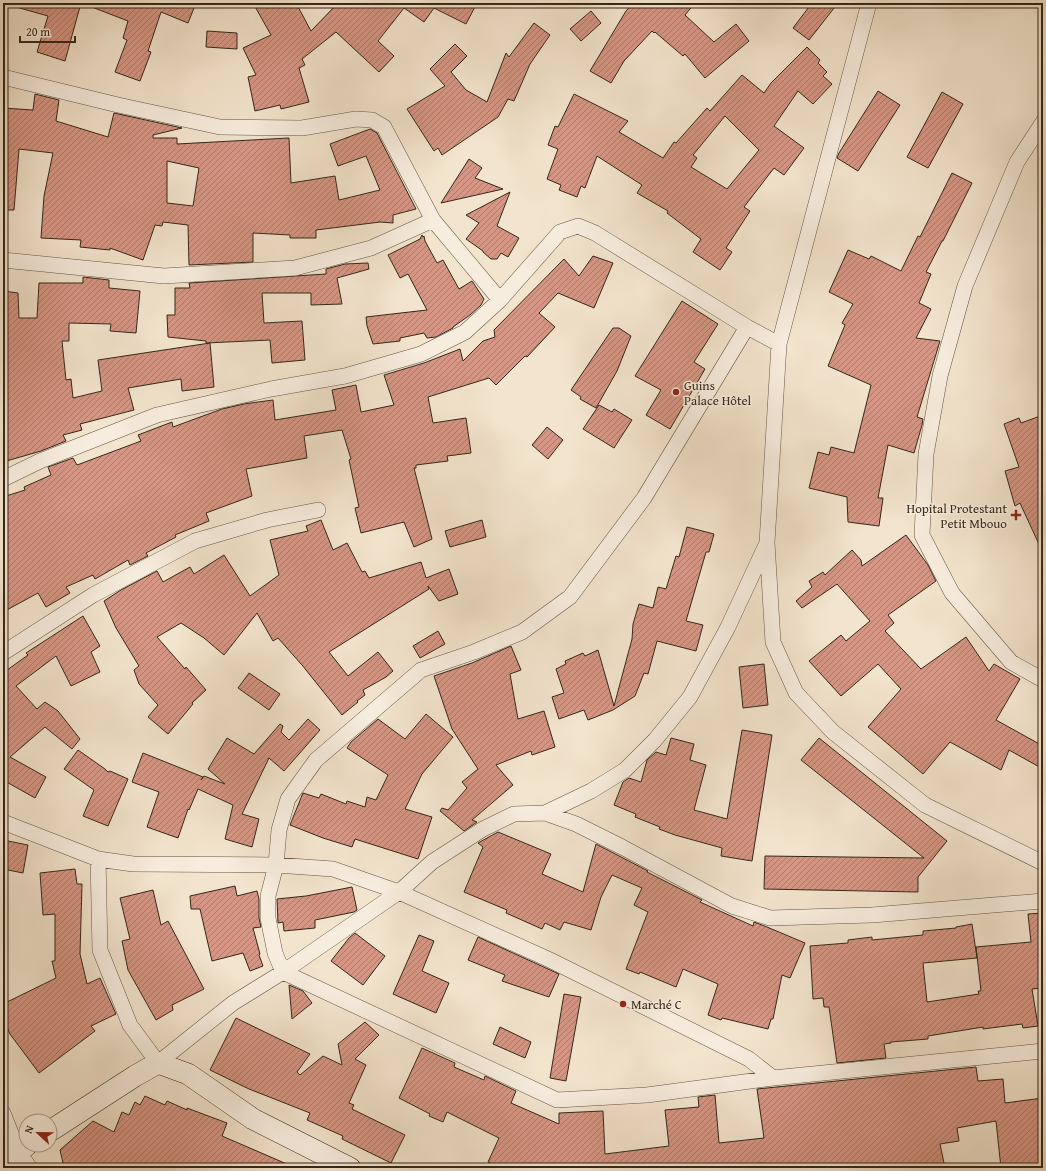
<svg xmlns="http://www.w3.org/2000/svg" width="1046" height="1171" font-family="'Gentium Book Plus',serif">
<defs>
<pattern id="building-hatch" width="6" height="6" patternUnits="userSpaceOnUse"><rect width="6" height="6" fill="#d59685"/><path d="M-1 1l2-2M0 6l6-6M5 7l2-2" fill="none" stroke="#ae7a6c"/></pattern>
</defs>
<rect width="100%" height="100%" fill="#f3e4cd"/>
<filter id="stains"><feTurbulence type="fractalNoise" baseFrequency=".005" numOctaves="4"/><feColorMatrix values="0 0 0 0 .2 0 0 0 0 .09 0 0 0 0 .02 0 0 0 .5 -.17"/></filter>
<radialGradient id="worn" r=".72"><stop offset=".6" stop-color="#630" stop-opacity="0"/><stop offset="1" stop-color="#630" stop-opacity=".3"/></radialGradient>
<path fill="url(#building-hatch)" stroke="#342717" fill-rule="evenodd" d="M17,3H81L65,61L37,52L48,16L16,7Z
M85,3H196L188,23L161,12L148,51L151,52L140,81L115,72L127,40L123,38L128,21L84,4Z
M253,3H296L311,31L338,3H477L466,24L434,8L424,22L404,8L378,41L394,56L379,72L336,32L302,59L305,65L299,68L309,102L281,109L280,105L255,111L248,77L256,75L243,48L271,35Z
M633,3H695L685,15L714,42L736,24L749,41L705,78L685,54L683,56L655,32L654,33L652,31L624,61L611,83L590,71L626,11Z
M812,3H838L809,40L793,28Z
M591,11L601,23L581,41L570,29Z
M534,23L550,35L530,64L514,101L508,99L498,117L442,155L438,148L434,151L407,109L445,86L430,69L455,44L467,56L451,72L466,90L487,102L506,53L509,57Z
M207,31L237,33V49L206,47Z
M807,47L820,60L818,63L827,72L823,76L832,84L813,104L798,91L774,126L804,148L784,175L774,168L744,207L750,211L726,248L732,252L720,270L693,252L701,239L667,213L668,211L637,193L642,185L597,156L585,188L581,186L577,197L559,190L561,185L547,179L558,149L548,145L555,126L558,127L574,94L628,121L619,132L663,158L674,142L676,143L707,108L710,111L742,75L764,93L771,83ZM725,116L759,150L727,189L691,167L697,158L693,155Z
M878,91L900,105L858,171L837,158L839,153Z
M942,92L963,104L928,168L907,157Z
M35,94L59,100L56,121L108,137L114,113L182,128L153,135V138H177V144L289,138L291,183L335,176L339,200L380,190L366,156L338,166L330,144L370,129L377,133L416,209L393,215V223L380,222L316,230V238H290V235L253,233V262L189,265L188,225L163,222L162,226L155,225L143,260L110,248V250L80,247L81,240L41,238L44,196L53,153L19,149L14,210H3V108L33,110ZM167,161L199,168L193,206L167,203Z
M469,159L482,168L475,178L503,189L441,203Z
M952,173L972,183L943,241H942L926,272L931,274L919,303L931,309L916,338L940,341L917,417L923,419L922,425L914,453L888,445L878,498H883L879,526L848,522L847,497L809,488L818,452L829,455L831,447L854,453L871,385L828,366L845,325L842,323L853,304L829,292L848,250L869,259L871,256L901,271L918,236L920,237Z
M510,192L497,226L519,238L508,257L501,253L497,259H491L483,252V251L466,239L479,223L466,215Z
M422,235L423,237L424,236L425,241L437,263L443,260L459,289L472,281L484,299L481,305L470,315L453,327V328L436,337L427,338L424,333L400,338V341L373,344L367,326L366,317L427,310L408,274L400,278L388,255L420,239Z
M593,256L613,263L594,308L558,293L539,313L555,327L527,357L525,356L496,385L489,378L428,397L433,423L466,418L471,453L447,456L448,461L416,465V468H414L432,539L414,547L404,522L361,533L355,508L359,507L349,460L351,459L342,430L304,436L307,458L246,469L252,496L206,513L209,521L175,535L176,537L146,553L148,556L130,565L128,560L95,579L93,575L66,587L70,593L46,607L38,593L3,612V497L25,490L24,487L51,475L48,467L73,458L77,465L141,441L138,435L172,422L173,427L222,409L244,404L273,400L275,420L336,410L332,390L356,385L361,412L394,405L384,375L424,363L460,349L463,361L483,341L495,337L494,330L564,259L579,276Z
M368,263L369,269L337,278L342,304L311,305V293H262L264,323L302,321L305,360L272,363L270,340L206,343V341L168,337L167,315H175V288H190L189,283L326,274V269L345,264Z
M83,277L109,280V288L140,291L136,333L110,331L111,324L69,323V341H62L66,380L71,379L73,398L102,391L98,360L210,343L214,387L182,391L181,379L128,388L134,410L80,424L82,430L63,435L66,441L41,451L3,462V291L18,293L19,318H37L39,283H83Z
M682,301L718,324L694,362L705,369L670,429L646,415L661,390L635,376Z
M613,328H619L631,336L617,371L596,408L580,399L581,397L571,390Z
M599,405L612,412L614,409L632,420L614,448L583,429Z
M1043,415V553L1020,503L1015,506L1005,471L1019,467L1004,424L1019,418L1021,423Z
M547,427L563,440L548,459L532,445Z
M321,520L333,550L347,543L362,572L365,571L369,578L421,562L426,578L449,569L458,594L439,601L428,586L429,589L329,652L348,676L378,652L393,671L386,677L363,690L365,695L357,701L358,702L342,715L302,665L278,638L273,641L257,613L224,655L204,638L181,623L157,637L185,669L186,667L206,690L192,703L193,704L168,734L148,717L158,705L139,684L134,670L139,666L116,628L104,601L121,590L157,571L163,582L190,567L194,574L224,555L250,596L279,575L270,540L308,531L306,526Z
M482,520L486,537L450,547L445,531Z
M687,527L714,534L709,552H706L686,621L703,625L696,651L657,641L648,674L644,673L635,696L613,710L588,720L584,710L559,719L552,697L564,693L556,669L566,664L565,661L583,653L585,656L598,650L614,706L632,639L633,624L639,604L653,608L658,587L666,589L676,556L679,557Z
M906,535L928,565L936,581L888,615L894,623L885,631L921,669L966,637L989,671L994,664L1020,679L996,720L1043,746V769L1009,750L1001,770L950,742L923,774L868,727L901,689L878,664L841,696L809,661L841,635L846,641L870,621L837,584L802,608L796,601L812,587L809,581L823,572L825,575L852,550L861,560L862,566Z
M83,616L100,646L91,652L100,672L71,686L56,656L16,686L37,709L45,702L58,711L80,739L72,749L45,727L10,757L46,777L35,798L3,780V673L28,655L26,653Z
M438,631L445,644L420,658L413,646Z
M511,646L521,670L510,674L518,719L544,711L555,747L532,755L531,751L496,765L513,785L472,820L477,822L464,831L440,811L442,808L448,810L467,788L462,782L478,769L452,729L434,676L472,663Z
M764,664L768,705L743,708L739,667Z
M249,673L280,694L269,710L238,688Z
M426,714L453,737L422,774L405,809L432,817L418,859L355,839L352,847L323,838L290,825L303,793L319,798L321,794L346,804L347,801L365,807L367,797L376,800L388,775L347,748L351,742L378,719L405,739Z
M308,719L320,730L284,771L269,758L242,814L259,819L252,847L225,839L233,805L198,789L189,810L188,809L178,838L147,827L159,792L132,782L143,753L203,777L201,780L204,776L225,784L208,769L227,738L254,754L280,724L283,726L281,732L289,740Z
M742,730L772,735L752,861L721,856L722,848L675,835L659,829L660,827L635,817L636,814L614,805L623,782L629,778L641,782L647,760L656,752L666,755L671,738L694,744L690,760L706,765L694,810L727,819Z
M819,738L947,841L918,877V892L764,889L765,856L924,858L801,760Z
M78,750L105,769L108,772L110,771L128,779L108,826L83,816L94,790L64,769Z
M498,832L551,854L542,874L583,892L596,844L648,871L647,872L702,900L700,902L753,926L754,922L767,927L805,943L790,978L782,975L773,1019H771L768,1029L722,1018L721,1020L708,1015L718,984L683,969L676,987L640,972L639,974L626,969L648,912L634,905L642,888L612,875L601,897L591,930L564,922L560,930L545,923L542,929L506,913L507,910L464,892L483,847L478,843Z
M3,840L28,845L23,873L3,869Z
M75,869L77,884H82L80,954L87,984L100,978L116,1014L91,1026L95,1031L39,1073L10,1034L3,1019V1004L56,978L52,961H55V914L43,915L40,873Z
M235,886L237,896L257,891L259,899V918L261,927L253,928L260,954L259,955L263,966L250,971L243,953L212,961L200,909H191L190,896Z
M352,887L357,910L354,912L315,920V928L284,931L283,922L278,923L277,899L306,896Z
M153,890L161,925L168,921L204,989L172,1005L173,1010L156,1020L128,970L122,941L130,939L120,898Z
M1043,913V988L1032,989L1038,1026L1023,1028L1022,1024L983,1029V1027L928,1036V1039L891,1042V1043L884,1044L886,1058L837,1063L829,1007H824L823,998L813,999L810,946L848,943V940L872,937V940L923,935V931L956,928V927L972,924L977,958L923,963L927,1002L979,994L978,991H981L976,947L1031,942L1028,914Z
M355,933L385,956L363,985L331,961L349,938Z
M419,935L434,941L422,971L449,983L436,1013L393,994Z
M478,937L559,974L549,997L502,981L505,975L468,960Z
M289,985L303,991L312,1003L292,1019Z
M564,994L581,997L566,1081L550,1078Z
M236,1018L310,1054L297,1072L300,1075L323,1056L342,1065L338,1044L365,1022L379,1035L355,1059L366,1065L349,1103L354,1105L352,1109L405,1135L391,1163L342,1139L343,1136L307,1120L310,1113L249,1089L210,1070Z
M500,1027L531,1042L525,1058L493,1044Z
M422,1048L455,1063L454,1067L484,1080L485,1076L516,1091L511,1103L559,1124V1113L603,1111L605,1154L669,1146L665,1110L699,1107L698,1097L715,1095L719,1143L764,1138L757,1089L976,1067L978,1081L1003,1079L1005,1103L1043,1098V1168H1001L996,1121L957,1128L959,1141L940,1144L945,1168H889V1166L873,1168H763L762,1163L714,1168H668V1165L641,1168H502L488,1162L499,1138L447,1112L443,1122L429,1116L430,1114L399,1098Z
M145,1096L165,1105L167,1101L187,1110V1108L227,1123L222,1136L296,1168H71L63,1163L60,1150L93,1121L114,1132L122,1112L129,1115L135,1102L140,1105Z"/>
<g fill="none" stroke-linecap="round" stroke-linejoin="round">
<defs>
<path id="street" d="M869,3L779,344L767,543L773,642L796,693L833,732L925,805L1043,863
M3,77L118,105L220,127L302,128L356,119L372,120L384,127L433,220L500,300
M1043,122L1017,162L965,286L940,376L926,454L922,535L952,593L1011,662L1043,680
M3,260L164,276L295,268L371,248L433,220
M747,327L644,498L570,597L522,632L474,652L421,670L316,760L288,799L279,830L276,865L268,896V918L275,953L283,972L557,1100L647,1095L773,1078L1043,1051
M3,479L40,461L157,415L271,389L345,376L421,354L465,332L500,300L560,232L578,226L595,233L747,327L779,344
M3,653L93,595L195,541L267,520L318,510
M545,813L591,791L625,770L655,740L690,697L728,627L766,545
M3,822L98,859L100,950L130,1025L158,1063L233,1003L283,972L399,892L432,862L483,829L514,814L545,813L576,824L622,847L732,906L770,918L872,915L1043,901
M98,859L133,864L276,865L333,869L399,892L550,960L749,1059L773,1078
M3,1113L18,1151L30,1168"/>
<path id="secondary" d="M50,1131L135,1076L158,1063L188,1074L253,1119L350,1168
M3,1163L27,1145"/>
</defs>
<use href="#street" stroke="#645644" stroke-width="16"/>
<use href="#secondary" stroke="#342717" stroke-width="22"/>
<use href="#street" stroke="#f7edde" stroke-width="15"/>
<use href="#secondary" stroke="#f7edde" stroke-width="21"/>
</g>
<g fill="#8f2418" stroke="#f7edde" stroke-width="1.5">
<circle cx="676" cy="392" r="4"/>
<path d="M1014 509h4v4h4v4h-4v4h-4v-4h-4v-4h4z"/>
<circle cx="623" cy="1004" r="4"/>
</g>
<g text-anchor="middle" stroke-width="3" stroke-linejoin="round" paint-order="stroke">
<g font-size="13" fill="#342717" stroke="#f7edde" text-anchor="start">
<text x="684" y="390">Guins<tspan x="684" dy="15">Palace Hôtel</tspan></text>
<text x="1007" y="513" text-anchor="end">Hopital Protestant<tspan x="1007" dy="15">Petit Mbouo</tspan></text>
<text x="631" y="1009">Marché C</text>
</g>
</g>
<rect width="1046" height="1171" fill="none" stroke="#f3e4cd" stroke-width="16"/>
<rect x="4" y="4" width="1038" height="1163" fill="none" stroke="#342717" stroke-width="2"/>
<rect x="8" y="8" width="1030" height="1155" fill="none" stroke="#342717"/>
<g transform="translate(38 1133) rotate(292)"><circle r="19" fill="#f7edde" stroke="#a99e8e"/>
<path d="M0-3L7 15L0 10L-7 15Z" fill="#8f2418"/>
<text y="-6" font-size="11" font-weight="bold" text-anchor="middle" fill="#342717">N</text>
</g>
<path d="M20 36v6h55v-6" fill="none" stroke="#342717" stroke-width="2"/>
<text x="26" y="36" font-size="12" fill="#342717" stroke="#f7edde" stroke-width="3" paint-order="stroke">20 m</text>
<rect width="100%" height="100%" filter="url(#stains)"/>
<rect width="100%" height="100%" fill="url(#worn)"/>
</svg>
